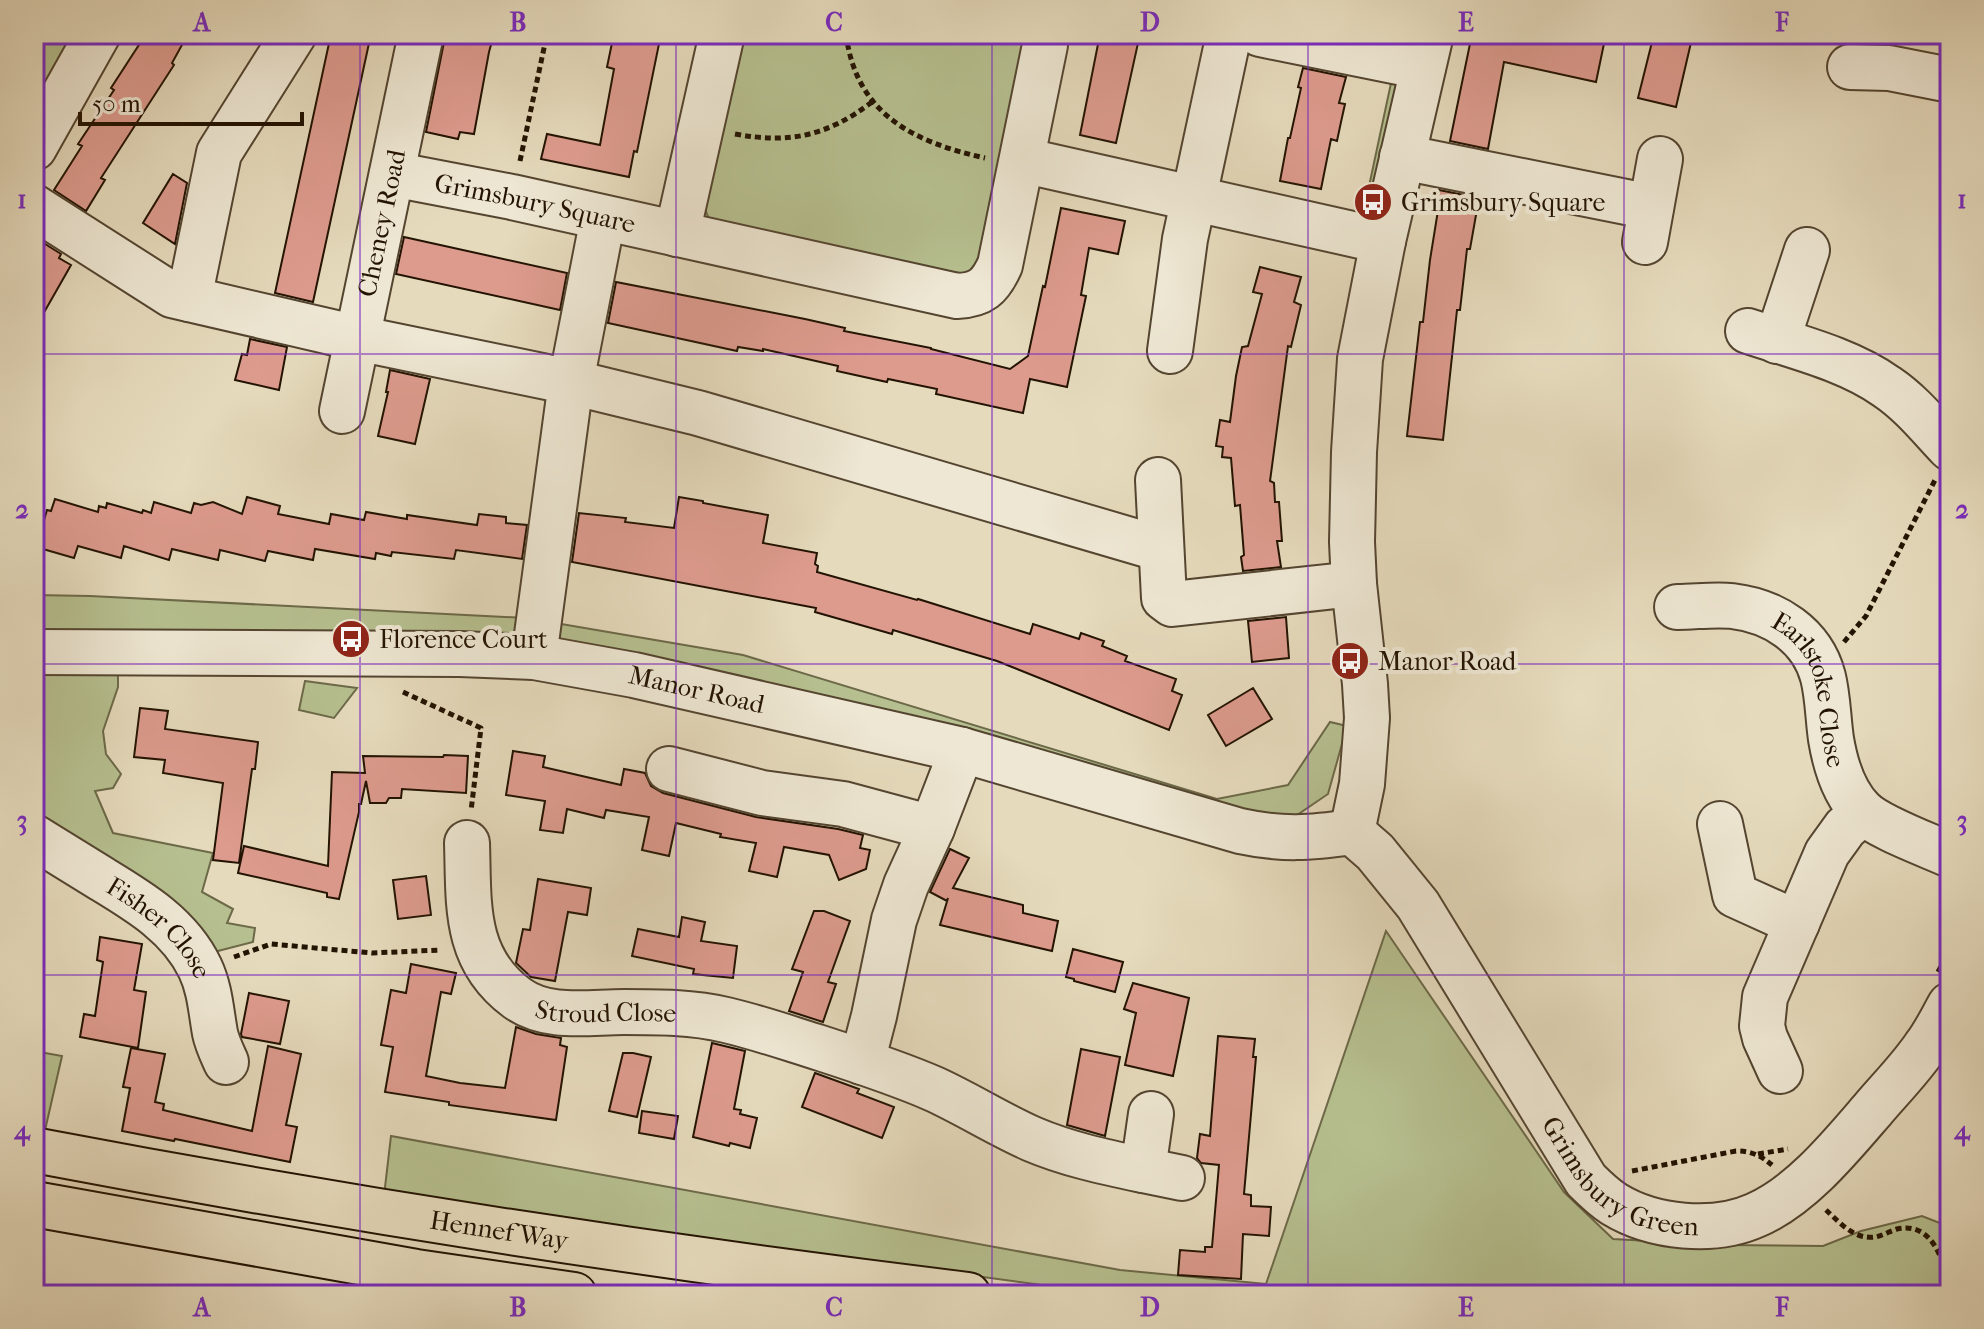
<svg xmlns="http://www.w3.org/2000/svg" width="1984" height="1329" font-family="'IM FELL French Canon',serif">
<rect width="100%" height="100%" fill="#e5dabc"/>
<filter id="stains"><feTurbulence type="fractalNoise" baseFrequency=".0025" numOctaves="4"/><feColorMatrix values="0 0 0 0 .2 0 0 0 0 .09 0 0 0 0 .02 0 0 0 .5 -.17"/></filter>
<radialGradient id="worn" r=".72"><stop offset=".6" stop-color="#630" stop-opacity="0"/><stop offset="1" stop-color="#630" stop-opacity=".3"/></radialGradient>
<path fill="#b6bf8f" stroke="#6c6948" stroke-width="2" d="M34,34H73L34,103Z
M733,34H1018L1023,45L989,251L976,268L958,280L709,219L705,209Z
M1394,69L1402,76L1375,199L1365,205Z
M34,595L90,596L526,618L743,655L1217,799L1288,785L1330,722L1347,726L1328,794L1297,815L1262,824L738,688L34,642Z
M34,667L118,668V687L103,731L106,754L121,774L113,788L95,791L113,833L213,853L202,892L233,909L227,923L255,928L253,942L218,951H210L34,815Z
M305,681L357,688L334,718L299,710Z
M1386,931L1564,1192L1613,1239L1722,1245L1823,1246L1861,1231L1922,1216L1950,1227V1295H1116L384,1196L391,1136L1120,1270L1266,1284Z
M34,1051L62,1056L43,1139L34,1137Z"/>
<path fill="#dd9b8e" stroke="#231302" stroke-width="2" d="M146,34H188L172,63L174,65L101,178L105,180L86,211L54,190L82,146L78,144L114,90L111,88Z
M331,34H371L313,302L275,293Z
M463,34H494L489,52L474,134L460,132L458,139L426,132L445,37L461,40Z
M621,34H661L637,152L634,151L629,177L541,159L547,134L600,145L614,69L607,67L612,43L618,44Z
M1100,34H1140L1116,143L1080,135Z
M1472,34H1606L1596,82L1504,62L1488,149L1450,141Z
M1654,34H1693L1676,107L1638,98Z
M1303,68L1346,77L1339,103L1345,104L1341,122L1337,141L1331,139L1321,189L1280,181L1288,138H1290L1301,88L1298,87Z
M173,174L187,183L175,244L143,223Z
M1439,190L1479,198L1470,249H1467L1460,310H1457L1443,440L1407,436L1420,322H1423L1430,260L1440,198L1438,197Z
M1061,208L1125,221L1118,254L1089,248L1081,295L1086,296L1067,387L1030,379L1023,413L936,394L937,389L888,379L887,382L837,371L838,366L763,349V351L738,347L737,351L608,323L616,282L805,319L845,328L844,331L931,348V349L1010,369L1028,356L1043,286L1045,287Z
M34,237L61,254L59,258L71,265L34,330Z
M404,237L567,273L560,310L396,274Z
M1260,267L1301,277L1294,302L1301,305L1291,347L1288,346L1270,481L1274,483L1275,502H1279L1282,541H1277L1281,567L1243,571L1241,557L1244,555L1240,505L1235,506L1231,458L1222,457L1223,447L1216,446L1220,420L1230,422L1236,376L1242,347L1248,346L1262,294L1253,292Z
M250,339L287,347L279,390L235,380L242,354L247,355Z
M390,370L430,379L415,444L378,436L388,392H386Z
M247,497L280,506L278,514L329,524L331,514L364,520L366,512L407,519V515L477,525L479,514L506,517V523L527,525L522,559L456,550L454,559L392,552L391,556L376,553L375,559L315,549L313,560L268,551L265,561L220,550L218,560L172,549L169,560L124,546L121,558L78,546L74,558L36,547L47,510L51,511L55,499L98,512L99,506L106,508L107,503L142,513L143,510L151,513L154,502L191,513L194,503L201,505L213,502L242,514Z
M679,497L703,501V503L768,515L763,543L817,553L815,564L818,566L817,572L917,600L918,599L1030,634L1033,624L1079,639L1081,633L1104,641L1102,646L1127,656L1125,661L1176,679L1172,691L1182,695L1169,730L997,661L893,630L892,634L815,612L816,608L572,562L579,513L626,518L625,522L674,528Z
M1286,617L1289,658L1252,662L1248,621Z
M1253,688L1272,719L1226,746L1208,715Z
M140,708L168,711L165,729L258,742L255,769H252L239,863L213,860L223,783L163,773L165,760L134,757Z
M513,751L545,756L543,767L621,785L624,769L645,773L651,786L663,793L756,817L838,829L863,835L860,848L870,850L866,869L839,880L829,855L784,847L777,877L749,871L756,843L720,837L721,834L676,823L669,856L642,850L649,817L606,810L604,818L567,809L563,833L540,830L545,801L506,795Z
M444,755L468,756L466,793L402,789L401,798H389L386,803H370L366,781L361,804H359V812L339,899L327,897V893L238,873L244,846L328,866L332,772L365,773L363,756L443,757Z
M950,849L969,858L953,888L1023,905V913L1058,921L1052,951L940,925L948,898L947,901L930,892Z
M426,876L431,915L398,919L393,880Z
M538,879L591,888L587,915L568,912L555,981L531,977L516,963L523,929L530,930Z
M814,911H824L850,921L828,982L836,984L823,1022L789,1011L803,972L792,969Z
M682,917L705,922L701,941L737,946L733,978L693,974L694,969L632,956L638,929L679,937Z
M100,937L142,944L134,990L146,992L138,1048L80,1037L84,1014L95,1016L103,962L97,960Z
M1073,949L1123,962L1115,992L1074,981V979L1066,977Z
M411,964L456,973L451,994L441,992L426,1076L460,1083L505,1088L516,1027L536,1034L561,1038L560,1045L567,1047L556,1120L449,1105V1102L385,1092L393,1047L381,1045L391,990L406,993Z
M1133,983L1189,998L1173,1076L1125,1065L1136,1013L1124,1009Z
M249,993L289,1001L280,1044L242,1037L241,1034Z
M1218,1036L1255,1039L1253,1057H1256L1244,1194L1251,1195V1206L1271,1207L1269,1236L1243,1234L1241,1279L1178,1275L1180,1250L1205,1252V1247H1212L1219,1165L1201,1163L1197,1158L1200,1134L1210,1136Z
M712,1043L745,1051L734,1109L741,1110L740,1114L757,1118L750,1148L730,1143L729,1146L693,1137Z
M268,1046L301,1054L286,1125L297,1127L290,1162L175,1139L174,1141L122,1131L130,1088L123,1087L131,1048L165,1054L155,1102L164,1104L163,1110L252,1131Z
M1081,1049L1120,1057L1105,1136L1067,1125Z
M623,1053H633L651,1057L637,1117L609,1111Z
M815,1073L859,1089L857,1093L894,1107L882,1138L802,1107Z
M642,1111L678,1116L674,1139L639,1133Z"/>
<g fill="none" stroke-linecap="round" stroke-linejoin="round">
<defs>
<g id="minor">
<path d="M1260,34L1423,67"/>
<path d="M1850,67L1889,68L1950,80"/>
<path d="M34,148L98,34"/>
<path d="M1402,157L1651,207"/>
<path d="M1022,160L1383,241"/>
<path id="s1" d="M392,174L512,197L957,296C981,295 990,287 1000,265L1045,45L1044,34"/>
<path d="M34,207L172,295L357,338L571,382L698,413L1161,549"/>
<path d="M677,234L722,34"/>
<path d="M1645,242L1660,159"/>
<path d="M189,299L219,153L294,34"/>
<path d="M1748,331C1793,346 1848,359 1887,387C1911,403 1930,427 1950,448"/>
<path d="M1777,341L1807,250"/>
<path d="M1170,351L1185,239L1229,34"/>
<path id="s2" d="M342,411L421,34"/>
<path d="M1158,480L1164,598L1172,604L1354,584"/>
<path id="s3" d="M1677,607C1695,607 1714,604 1732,606C1774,611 1812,635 1823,677C1828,697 1828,718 1831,739C1835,763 1844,793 1862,811C1878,827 1928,845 1950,855"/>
<path id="s4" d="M34,652L460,654L534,657L634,675L962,750L1240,831C1282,840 1310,838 1352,832"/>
<path d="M534,657L571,382L603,218"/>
<path d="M669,769L762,793L843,804L932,828"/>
<path d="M1720,824L1735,895L1797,923"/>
<path id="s5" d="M1352,832L1375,852L1418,905L1586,1180C1595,1189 1603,1197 1614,1204C1653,1228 1714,1234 1756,1215C1802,1195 1842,1145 1874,1108C1891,1088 1910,1069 1925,1047C1935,1034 1942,1019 1950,1005"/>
<path d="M1352,832L1362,784L1367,718L1365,684L1354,584L1352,542L1354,452L1360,359L1383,241L1431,34"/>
<path id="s6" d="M34,837C57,851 79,865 102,879C140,902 180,926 200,968C210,989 211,1011 215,1033C217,1043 222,1053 226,1062"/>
<path id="s7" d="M467,843C469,903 463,958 517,998C547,1020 588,1012 624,1012C658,1012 693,1012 726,1020C756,1027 785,1037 814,1046C854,1059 895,1072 934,1089C967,1104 998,1124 1032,1139C1067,1154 1105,1162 1143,1170L1151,1114"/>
<path d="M862,1062L874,1016L894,920L906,885L932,828L962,750"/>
<path d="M1780,1071L1765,1038L1762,1026L1765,997L1827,853L1845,828L1863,812"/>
<path d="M1143,1170L1182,1178"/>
</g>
<g id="highway">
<path id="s8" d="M34,1150C344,1209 655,1257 968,1295"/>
<path d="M34,1204L416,1272L574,1295"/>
</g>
</defs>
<use href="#minor" stroke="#544530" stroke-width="48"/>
<use href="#highway" stroke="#231302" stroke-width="48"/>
<path stroke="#231302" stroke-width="5" stroke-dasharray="6 4" stroke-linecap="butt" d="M846,34C856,114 913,142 985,158
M735,134C790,144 827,136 872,102
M520,161L547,34
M1844,642L1866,616L1935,480
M403,692L481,728L471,811
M234,957L271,944L372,953L441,950
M1938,972L1950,950
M1758,1154L1788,1149
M1632,1171L1736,1151C1751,1151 1760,1155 1772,1165
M1826,1210C1837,1220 1851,1236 1867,1237C1878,1239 1887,1232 1897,1229C1933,1221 1943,1261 1950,1287"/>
<use href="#minor" stroke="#eee7d3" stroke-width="44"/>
<use href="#highway" stroke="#e5dabc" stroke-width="44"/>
</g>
<path fill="none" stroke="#7b2cbf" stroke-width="2" stroke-opacity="0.55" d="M360,34V1295M676,34V1295M992,34V1295M1308,34V1295M1624,34V1295M34,354H1950M34,664H1950M34,975H1950"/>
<defs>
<symbol id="bus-disc" viewBox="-11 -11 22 22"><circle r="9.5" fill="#8f2418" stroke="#eee7d3"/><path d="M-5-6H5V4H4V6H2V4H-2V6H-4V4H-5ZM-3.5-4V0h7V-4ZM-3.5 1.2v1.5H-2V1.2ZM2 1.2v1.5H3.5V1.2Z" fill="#fff"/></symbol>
</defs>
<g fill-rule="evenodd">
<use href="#bus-disc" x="1351" y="180" width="44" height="44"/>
<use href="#bus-disc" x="329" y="617" width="44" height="44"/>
<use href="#bus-disc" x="1328" y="639" width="44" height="44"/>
</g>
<g text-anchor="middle" stroke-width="8" stroke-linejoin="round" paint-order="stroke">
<g font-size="26" fill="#231302" stroke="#eee7d3" text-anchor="start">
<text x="1401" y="211">Grimsbury Square</text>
<text x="379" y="648">Florence Court</text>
<text x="1378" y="670">Manor Road</text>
</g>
<g font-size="26" fill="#231302" stroke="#eee7d3">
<text dy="9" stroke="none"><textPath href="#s1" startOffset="146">Grimsbury Square</textPath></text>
<text dy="9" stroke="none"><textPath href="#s2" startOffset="192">Cheney Road</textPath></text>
<text dy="9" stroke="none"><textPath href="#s4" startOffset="666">Manor Road</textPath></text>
<text dy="9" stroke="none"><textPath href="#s3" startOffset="184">Earlstoke Close</textPath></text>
<text dy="9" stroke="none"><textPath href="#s6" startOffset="156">Fisher Close</textPath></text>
<text dy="9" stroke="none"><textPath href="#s7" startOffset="262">Stroud Close</textPath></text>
<text dy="9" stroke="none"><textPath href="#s5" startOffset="448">Grimsbury Green</textPath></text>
<text dy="9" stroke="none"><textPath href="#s8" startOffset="472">Hennef Way</textPath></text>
</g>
</g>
<rect width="1984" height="1329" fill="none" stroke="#e5dabc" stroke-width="88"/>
<path d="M80 112v12h222v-12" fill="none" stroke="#231302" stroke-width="4"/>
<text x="92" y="112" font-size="24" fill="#231302" stroke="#eee7d3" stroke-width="6" paint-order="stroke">50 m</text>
<rect x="44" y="44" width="1896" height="1241" fill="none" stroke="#7b2cbf" stroke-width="3"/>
<g font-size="26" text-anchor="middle" font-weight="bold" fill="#7b2cbf">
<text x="202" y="31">A</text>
<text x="518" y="31">B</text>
<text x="834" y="31">C</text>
<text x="1150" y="31">D</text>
<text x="1466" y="31">E</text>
<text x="1782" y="31">F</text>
<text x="22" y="208">1</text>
<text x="1962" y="208">1</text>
<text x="22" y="518">2</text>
<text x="1962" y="518">2</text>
<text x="22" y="829">3</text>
<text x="1962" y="829">3</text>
<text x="22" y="1139">4</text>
<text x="1962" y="1139">4</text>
<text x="202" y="1316">A</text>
<text x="518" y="1316">B</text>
<text x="834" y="1316">C</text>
<text x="1150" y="1316">D</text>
<text x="1466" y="1316">E</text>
<text x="1782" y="1316">F</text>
</g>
<rect width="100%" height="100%" filter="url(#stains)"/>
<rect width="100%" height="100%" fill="url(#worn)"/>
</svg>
